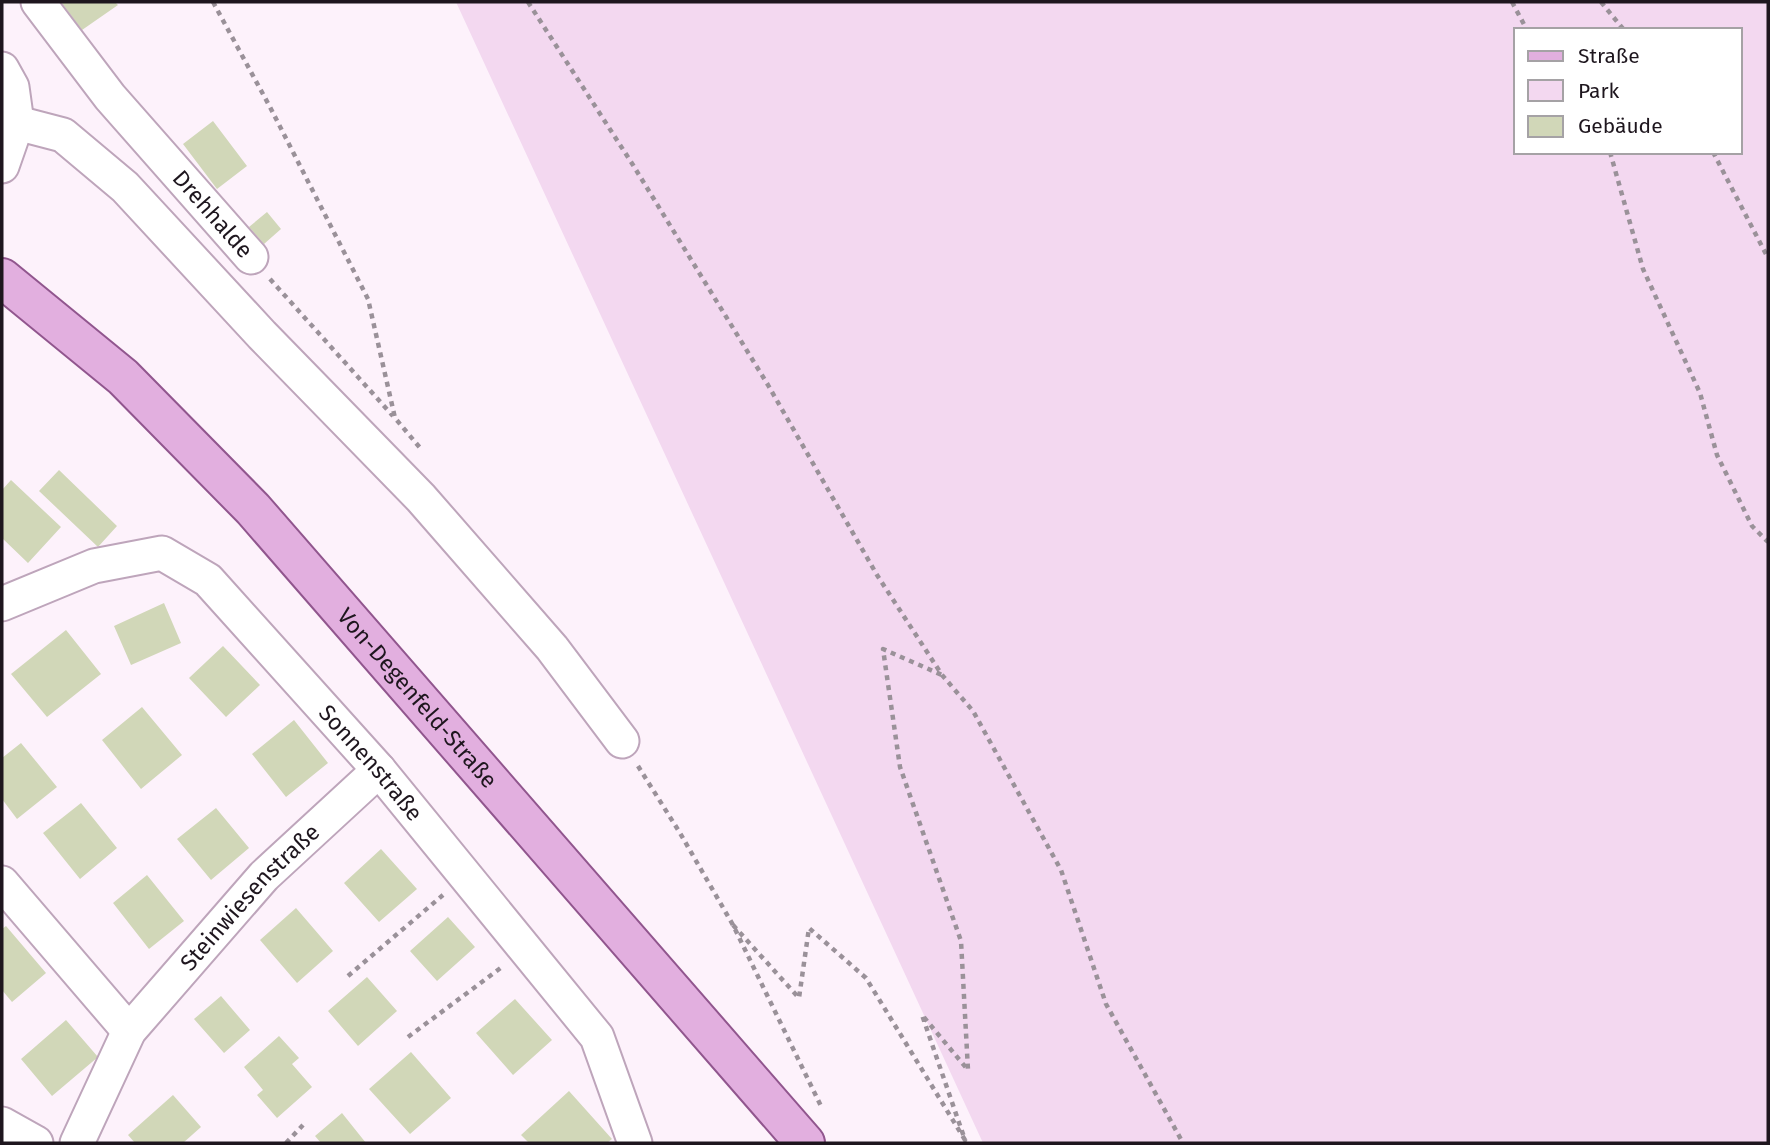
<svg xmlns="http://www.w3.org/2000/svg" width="1770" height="1145" font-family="'Fira Sans',sans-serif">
<rect width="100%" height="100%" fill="#fdf2fb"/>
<path fill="#f3d8f0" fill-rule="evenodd" d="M456,2H1768V1143H983ZM1516,30H1740V152H1516Z"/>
<path fill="#d1d7b8" d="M61,2H115L118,5L82,30Z
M213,121L247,166L217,189L183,144Z
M267,212L281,229L264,244L249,227Z
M59,470L117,526L98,547L39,491Z
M11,480L61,527L28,563L2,538V490Z
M164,603L181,643L131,665L114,626Z
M66,630L101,674L47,717L11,674Z
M223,646L260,685L226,717L189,678Z
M142,707L182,755L141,789L102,740Z
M294,720L328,763L286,797L252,754Z
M21,743L57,787L17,819L2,799V758Z
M81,803L117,848L80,879L43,833Z
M216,808L249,848L211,880L177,839Z
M381,849L417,889L379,922L344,883Z
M147,875L184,921L149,949L113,903Z
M296,908L333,951L297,983L260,940Z
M448,917L475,947L437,981L410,951Z
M6,926L46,973L12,1002L2,990V929Z
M367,977L397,1011L358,1046L328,1011Z
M221,996L250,1030L224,1053L194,1019Z
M515,999L552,1040L513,1075L476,1033Z
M66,1020L98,1057L52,1096L21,1059Z
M279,1036L299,1058L292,1064L312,1087L277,1118L257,1095L263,1090L244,1067Z
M411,1052L451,1098L410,1134L369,1089Z
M569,1091L612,1139L607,1143H529L521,1135Z
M173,1095L201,1127L183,1143H135L128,1135Z
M342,1113L366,1143H321L315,1136Z"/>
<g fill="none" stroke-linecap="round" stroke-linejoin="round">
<defs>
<g id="minor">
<path id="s1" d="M38,2L110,97L251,257"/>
<path d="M2,69L12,87L17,123L2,166"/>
<path d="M17,123L63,135L125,187L262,335L421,498L552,648L622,741"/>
<path id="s2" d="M2,604L94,566L162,553L208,580L379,770L597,1037L635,1143"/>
<path d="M2,883L129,1031"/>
<path d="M2,1124L36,1143"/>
<path id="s3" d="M77,1143L129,1031L264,876L379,770"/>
</g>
<g id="major">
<path id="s4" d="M2,278L123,377L253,509L805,1143"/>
</g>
</defs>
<use href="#minor" stroke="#bea5bb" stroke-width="37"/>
<use href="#major" stroke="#91568e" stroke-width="42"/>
<path stroke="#9a9199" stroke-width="4.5" stroke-dasharray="5 5" stroke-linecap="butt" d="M213,2L270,107L368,299L395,418L421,449
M528,2L633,165L768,385L877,575L942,675L973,711L1061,870L1106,1004L1183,1143
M1512,2L1527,30
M1601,2L1624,30
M1610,152L1643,269L1700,393L1717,455L1752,526L1768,542
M1713,152L1768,258
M270,279L393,416
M638,766L680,833L733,925L821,1106
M733,925L799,998L809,928L866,978L965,1140L922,1015L968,1070L961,941L900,767L883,649L942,675
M348,976L443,895
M408,1037L502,967
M286,1143L303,1125"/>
<use href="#minor" stroke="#fff" stroke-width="33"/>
<use href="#major" stroke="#e2afdf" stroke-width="38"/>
</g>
<g text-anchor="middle" stroke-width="7" stroke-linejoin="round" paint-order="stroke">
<g font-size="23" fill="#1e161e" stroke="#fff">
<text dy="8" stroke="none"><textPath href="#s1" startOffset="275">Drehhalde</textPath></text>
<text dy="8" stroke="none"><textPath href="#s4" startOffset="592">Von-Degenfeld-Straße</textPath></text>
<text dy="8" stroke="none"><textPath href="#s2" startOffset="467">Sonnenstraße</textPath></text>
<text dy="8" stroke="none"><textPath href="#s3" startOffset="304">Steinwiesenstraße</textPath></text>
</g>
</g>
<rect width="1770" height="1145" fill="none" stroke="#1e161e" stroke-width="7"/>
<rect x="1514" y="28" width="228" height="126" fill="#ffffff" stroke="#a5a2a5" stroke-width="2"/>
<rect x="1528" y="51" width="35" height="10" fill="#e2afdf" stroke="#a5a2a5" stroke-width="2"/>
<text x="1578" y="63" font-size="21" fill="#1e161e">Straße</text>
<rect x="1528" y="80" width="35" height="21" fill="#f3d8f0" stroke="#a5a2a5" stroke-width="2"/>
<text x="1578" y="98" font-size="21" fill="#1e161e">Park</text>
<rect x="1528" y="116" width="35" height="21" fill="#d1d7b8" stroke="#a5a2a5" stroke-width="2"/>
<text x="1578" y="133" font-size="21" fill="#1e161e">Gebäude</text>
</svg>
